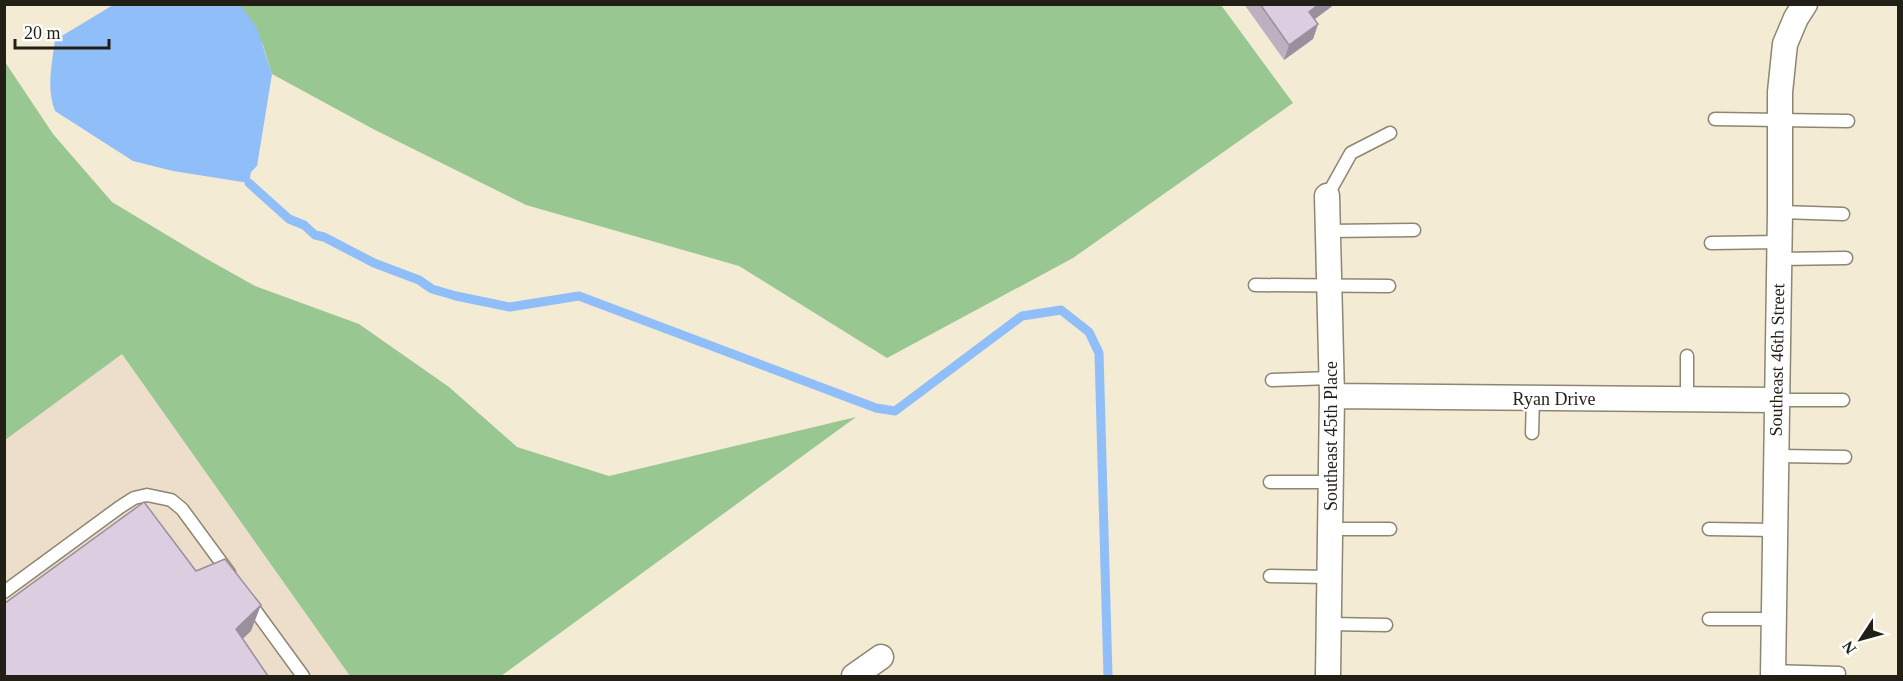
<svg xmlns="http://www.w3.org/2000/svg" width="1903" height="681" font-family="Georgia,serif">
<rect width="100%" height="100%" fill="#f3ebd4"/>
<path fill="#eddecc" d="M105,330L350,676H5L4,405Z"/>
<path fill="#98c792" d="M238,5H1221L1293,103L1073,258L887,358L739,266L526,205L375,130L272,74L263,45Z
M5,62L53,134L112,202L205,258L255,286L359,324L449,387L517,447L609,476L856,417L501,676H350L122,354L5,440Z"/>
<path fill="#8fbef9" d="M113,5H240L257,28L272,74L257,166L251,172L249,183L173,171L133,161L55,111C46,88 52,64 55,40Z"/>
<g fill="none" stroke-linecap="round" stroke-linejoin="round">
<path stroke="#8fbef9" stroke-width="9" d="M249,183L289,219L304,225L315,235L324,237L374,263L419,280L432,289L456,296L510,307L579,296L876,408L895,411L1022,316L1061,310L1089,332L1099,353L1108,676"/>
<defs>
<path id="service" d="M1715,119L1848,121
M1327,196L1351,153L1390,133
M1780,212L1843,214
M1328,231L1414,230
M1711,243L1780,242
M1779,259L1846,258
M1255,285L1389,286
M1272,380L1332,378
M1687,400V356
M1776,400H1843
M1532,433L1533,399
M1776,456L1845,457
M1270,482H1330
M1330,529H1390
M1709,529L1775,530
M1270,576L1329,577
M4,592L120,507L134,498L147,495L171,500L182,509L229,573
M249,602L303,676
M1709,619H1774
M1329,624L1386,625
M1773,671L1839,673"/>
<path id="minor" d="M1327,196L1332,396L1328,676
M1332,396L1776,400
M854,676L881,657
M1773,676L1780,212V92L1785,44L1796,18L1805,4"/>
</defs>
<use href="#service" stroke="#8d8671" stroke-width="15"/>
<use href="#minor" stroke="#8d8671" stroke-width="27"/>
<use href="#service" stroke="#fff" stroke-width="12"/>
<use href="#minor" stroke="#fff" stroke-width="24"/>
</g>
<path fill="#bdb0c1" d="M1244,4H1335L1315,19L1318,24L1313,39L1284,60Z"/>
<path fill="#9a909d" d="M1319,4H1335L1304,27L1309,12Z
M1318,24L1313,39L1284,60L1289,45Z
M261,605L251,631L226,655L236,629Z"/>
<path fill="#dccde0" stroke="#9a909d" stroke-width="1.5" d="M1260,4H1319L1309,12L1318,24L1289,45Z
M144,502L196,571L225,559L261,605L236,629L268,676H4V604Z"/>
<g text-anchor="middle" stroke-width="5" stroke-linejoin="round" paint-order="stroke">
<g font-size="18" fill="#221f17" stroke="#fff">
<text transform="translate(1777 360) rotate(-89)" y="6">Southeast 46th Street</text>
<text x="1554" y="405">Ryan Drive</text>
<text transform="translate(1331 436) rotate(-90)" y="6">Southeast 45th Place</text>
</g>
</g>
<rect width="1903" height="681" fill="none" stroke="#221f17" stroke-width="12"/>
<g transform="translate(1861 639) rotate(234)" stroke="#ffffff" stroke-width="4.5" paint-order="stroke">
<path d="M0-4.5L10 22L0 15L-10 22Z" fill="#221f17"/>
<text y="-9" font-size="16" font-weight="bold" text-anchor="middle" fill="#221f17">N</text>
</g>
<path d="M15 39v9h94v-9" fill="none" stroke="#221f17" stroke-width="3"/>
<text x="24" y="39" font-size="18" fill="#221f17" stroke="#ffffff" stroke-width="4.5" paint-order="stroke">20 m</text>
</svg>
